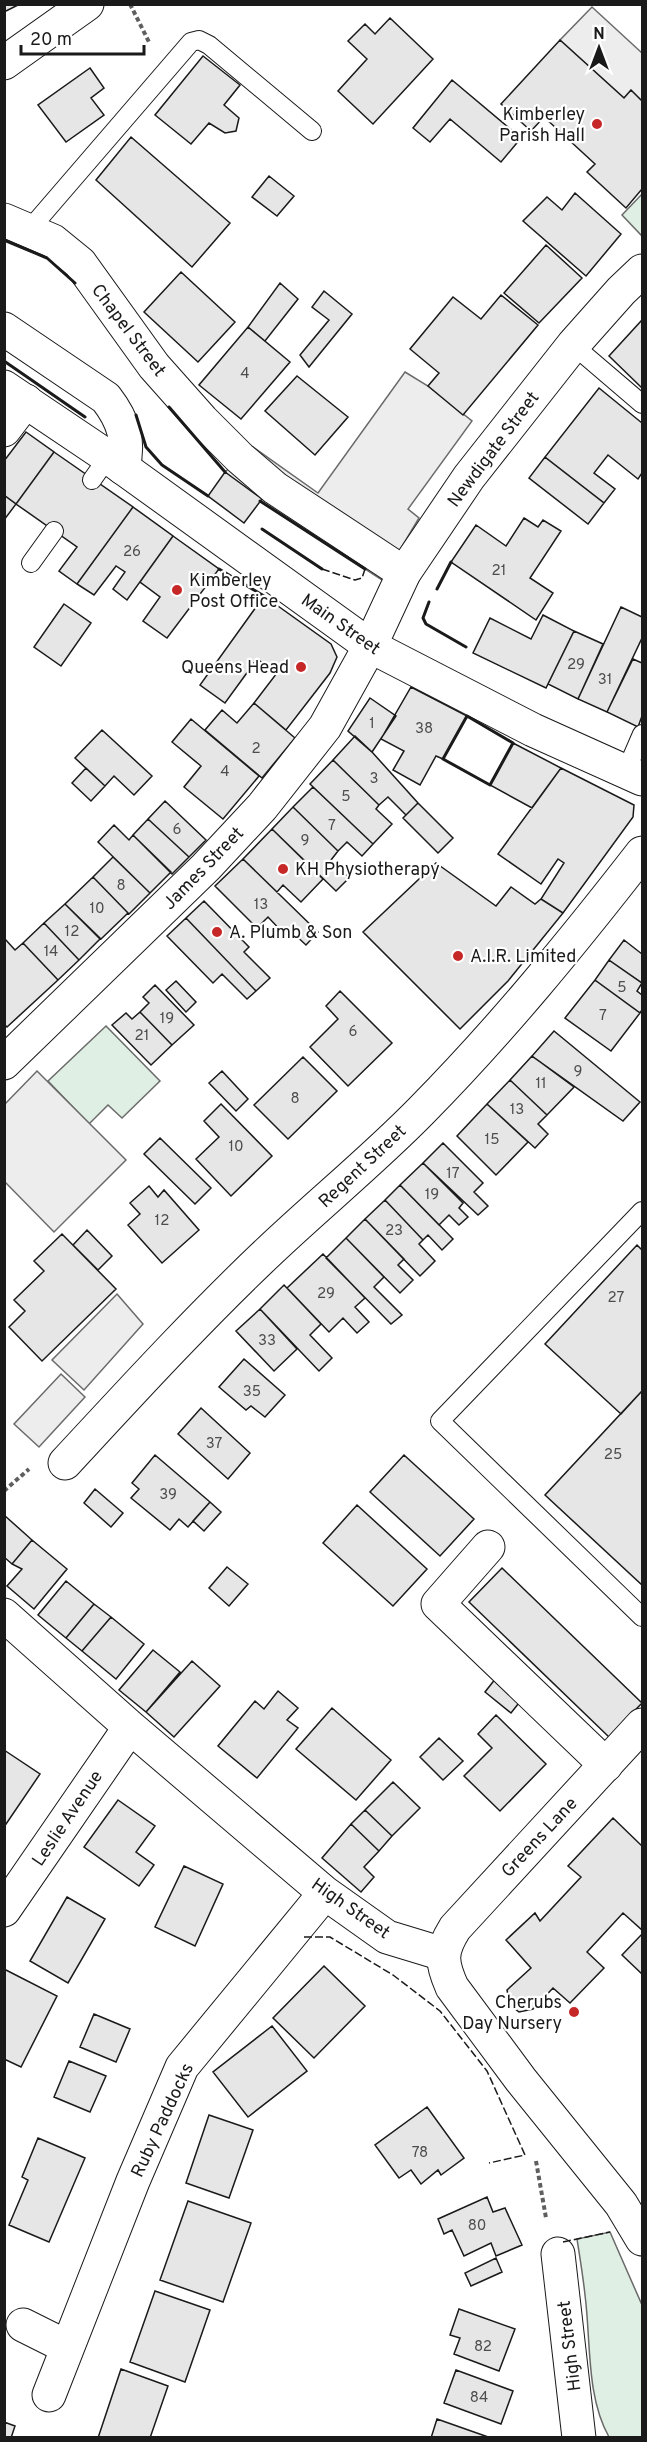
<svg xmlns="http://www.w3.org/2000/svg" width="647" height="2442" font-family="Overpass,sans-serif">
<rect width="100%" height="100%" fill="#fff"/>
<path fill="#e0efe3" stroke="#6a6a6a" stroke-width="1.5" d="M642,194V236L622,215Z
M106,1026L160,1081L122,1118L108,1105L89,1124L48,1081Z
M610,2232L642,2305V2437H609C586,2396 591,2341 585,2295C583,2276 580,2258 577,2239Z"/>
<path fill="#ededed" stroke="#6a6a6a" stroke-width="1.5" d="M592,7L642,53V101L631,90L624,98L560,40Z
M405,372L428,386L472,421L408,509L419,518L382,580L260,501L225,472L253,447L318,493Z
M37,1071L126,1160L54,1232L5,1182V1104Z
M117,1294L143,1324L84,1390L52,1360Z
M61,1374L85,1397L39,1447L14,1424Z"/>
<path fill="#e6e6e6" stroke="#1a1a1a" stroke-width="1.5" d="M4,4H20L4,12Z
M390,18L433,59L373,124L338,91L367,59L348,41L365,24L375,34Z
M560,40L624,98L631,90L642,101V189L626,208L587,172L595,164L544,117L531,131L501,104Z
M203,56L240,85L224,105L239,118L236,131L225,133L209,123L191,144L155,115Z
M90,68L104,88L91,98L104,115L66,142L38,105Z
M452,80L521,138L501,162L450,119L430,142L413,128Z
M131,137L230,223L192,267L96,180Z
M269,176L294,196L277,216L252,197Z
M575,193L621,234L586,276L523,221L547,197L562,210Z
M546,245L582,278L539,323L504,293Z
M181,272L235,322L198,362L144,312Z
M280,283L298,299L265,341L248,327Z
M324,291L352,314L309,367L300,355L329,320L312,307Z
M501,295L538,325L463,415L428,386L439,373L410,349L453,297L481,319Z
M642,320V388L609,356Z
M248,327L290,362L241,419L199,385Z
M297,376L348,417L315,455L265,411Z
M599,388L642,423V473L638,479L608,455L594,473L615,489L604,503L545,457Z
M26,432L54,452L16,504L4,495V461Z
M54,452L133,507L77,584L59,571L77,547L16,504Z
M545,457L604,503L588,524L529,478Z
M225,472L262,499L244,523L208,496Z
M4,495L16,504L4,520Z
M133,507L173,536L127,600L113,589L125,572L116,566L94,595L77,584Z
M524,518L538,527L543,520L561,531L530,578L553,593L536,620L451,562L476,525L506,546Z
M173,536L219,569L167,638L143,621L160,597L140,582Z
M264,596L331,644L337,657L330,673L286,730L254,703L277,673L257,659L225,703L200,685Z
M64,604L91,623L61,666L34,647Z
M621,607L642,617V638L607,712L578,699Z
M543,615L574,631L546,688L473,653L490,618L531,639Z
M574,631L603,644L578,699L548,684Z
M633,659L642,663V716L638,727L607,712Z
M411,687L467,716L443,759L436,756L420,785L393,770L404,751L381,739Z
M370,698L396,716L372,752L348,731Z
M254,703L295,738L262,778L205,730L222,710L237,723Z
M191,719L259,776L223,819L184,787L201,766L172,742Z
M102,730L152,776L134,795L114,776L105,786L75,758Z
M355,736L372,752L418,803L406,815L388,797L379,805L333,760Z
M513,743L561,768L532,808L490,785Z
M333,760L379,805L376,809L392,824L373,844L310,784Z
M86,768L105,786L91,801L72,783Z
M561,768L634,805L633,817L563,913L541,899L564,863L558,859L541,884L498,854Z
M313,787L373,844L362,856L347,842L338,851L293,807Z
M165,801L206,840L189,857L148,819Z
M418,803L453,838L438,853L403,818Z
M293,807L338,851L331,860L349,878L336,891L272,829Z
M148,819L189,857L172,874L133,835Z
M114,825L129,840L133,835L171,872L150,893L98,842Z
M272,829L323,879L301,902L283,885L277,892L243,859Z
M113,857L150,893L129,914L93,877Z
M243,859L318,932L306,945L292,932L287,937L268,917L257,928L215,886Z
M436,863L496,906L511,887L535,904L541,899L563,913L508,981L460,1029L363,932Z
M93,877L128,913L101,939L65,904Z
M204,901L249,947L244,952L270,978L256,991L186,918Z
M65,904L100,939L79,960L44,923Z
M186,918L256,991L247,999L222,974L213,983L167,936Z
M44,923L79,960L58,980L23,943Z
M5,939L15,950L23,943L58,980L7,1027L4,1024Z
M624,940L642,954V983L609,960Z
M609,960L642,983L637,991L642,995V1010L640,1013L595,980Z
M595,980L640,1013L611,1051L565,1018Z
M176,981L196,1002L186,1012L166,990Z
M155,985L194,1025L172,1045L140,1012L149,1003L143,997Z
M340,991L392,1043L348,1086L310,1047L338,1019L326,1006Z
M140,1012L172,1045L151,1065L112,1025L126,1013L132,1019Z
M554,1031L640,1102L623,1121L532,1056Z
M532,1056L574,1087L547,1115L510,1080Z
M303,1057L337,1091L288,1139L254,1105Z
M222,1071L248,1099L236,1111L209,1083Z
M510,1080L547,1115L538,1124L548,1134L535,1148L487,1104Z
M221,1104L272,1156L231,1196L196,1159L219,1137L204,1121Z
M487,1104L528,1142L496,1175L457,1136Z
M160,1138L211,1188L195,1204L144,1154Z
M443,1143L483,1183L474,1192L488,1206L478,1215L423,1163Z
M423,1163L463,1203L459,1208L468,1217L459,1225L449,1215L439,1225L400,1185Z
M400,1185L453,1239L442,1250L428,1235L423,1240L385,1200Z
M149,1186L158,1197L164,1190L199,1230L162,1263L128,1225L140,1214L130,1203Z
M385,1200L423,1240L419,1244L435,1261L420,1276L365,1219Z
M365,1219L404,1259L398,1265L413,1280L400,1293L346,1238Z
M87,1230L112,1256L98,1270L73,1245Z
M62,1234L116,1289L42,1361L9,1327L25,1311L14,1300L44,1271L34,1261Z
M346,1238L384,1277L374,1287L402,1315L391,1324L326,1258Z
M637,1245L642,1250V1391L621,1414L545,1344Z
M323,1254L365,1298L355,1307L369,1322L357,1333L343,1318L329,1332L287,1288Z
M284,1285L321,1324L310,1335L332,1358L319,1371L260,1309Z
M260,1309L297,1349L274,1371L236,1331Z
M244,1359L285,1395L265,1417L251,1406L246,1410L219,1387Z
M642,1391V1585L545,1495Z
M201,1408L250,1453L228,1479L178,1434Z
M155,1455L210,1502L188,1527L179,1519L170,1530L131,1498L139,1489L132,1483Z
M404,1455L474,1519L440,1556L370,1492Z
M95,1489L123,1513L111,1527L84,1503Z
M210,1502L221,1512L204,1531L193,1521Z
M357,1505L427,1569L393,1606L323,1543Z
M4,1515L32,1540L12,1564L4,1557Z
M32,1540L67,1569L34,1609L7,1586L22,1569L12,1564Z
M227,1567L248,1584L229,1606L209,1588Z
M502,1568L642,1703L609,1737L469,1602Z
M66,1581L94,1604L66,1638L38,1615Z
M94,1604L111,1617L82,1651L66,1638Z
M111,1617L144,1644L116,1679L82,1651Z
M153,1650L180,1672L146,1712L119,1690Z
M192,1661L220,1686L174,1737L146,1712Z
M496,1678L522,1699L511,1713L485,1692Z
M278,1691L298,1708L287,1720L298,1728L257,1778L218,1746L255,1701L264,1709Z
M332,1708L391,1760L356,1800L296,1749Z
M496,1715L546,1764L500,1811L464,1776L492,1748L478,1734Z
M439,1738L463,1761L443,1780L420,1757Z
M4,1750L40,1774L4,1827Z
M393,1782L420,1808L392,1836L365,1810Z
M118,1800L155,1826L136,1852L154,1865L139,1886L84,1847Z
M365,1810L392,1836L379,1851L351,1824Z
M613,1818L642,1846V1930L623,1913L587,1952L604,1968L570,2003L553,1988L533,2009L519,2012L510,2005L507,1990L531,1968L506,1940L535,1913L540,1921L581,1877L568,1866Z
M351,1824L379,1851L364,1867L374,1877L361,1892L322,1858Z
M184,1866L223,1884L195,1946L155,1927Z
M67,1897L105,1919L68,1983L30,1961Z
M642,1934V1974L622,1955Z
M324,1966L365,2006L314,2058L273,2018Z
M4,1969L57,1996L21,2067L4,2059Z
M94,2014L130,2029L116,2062L80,2047Z
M272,2026L307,2071L248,2117L213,2072Z
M69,2061L106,2076L90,2112L54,2097Z
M427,2107L464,2158L441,2175L438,2170L421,2184L411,2170L399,2178L375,2145Z
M209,2115L253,2130L229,2198L186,2183Z
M38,2138L85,2158L49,2242L9,2225L28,2180L22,2177Z
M487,2197L493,2212L505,2208L522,2245L496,2256L491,2243L464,2256L452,2230L444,2234L438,2219Z
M188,2201L251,2223L223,2302L160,2280Z
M496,2258L502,2272L471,2286L465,2273Z
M155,2291L210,2310L185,2382L130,2362Z
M459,2309L515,2329L499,2371L454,2354L460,2338L450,2335Z
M121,2369L168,2386L150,2438H98Z
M456,2370L513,2391L501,2424L444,2403Z
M437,2419L491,2438H431Z
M4,2422L15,2426L11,2438H4Z"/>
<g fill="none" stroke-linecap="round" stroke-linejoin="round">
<defs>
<path id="lane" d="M29,230L191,42L199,40L209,45L312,131
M573,345L642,404
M92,480L108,457
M31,563L54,531
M626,771L642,734
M642,1211L440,1421L642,1617"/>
<path id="street" d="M4,63L87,4
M4,220L53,241L80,263L154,366L202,420L240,458L275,488L404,573
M4,329L106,398C123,420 130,440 123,468
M4,430L26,401
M4,1063L206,867L262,807L325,727L370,646
M65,1463C129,1394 193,1324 262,1258C314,1208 371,1162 421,1111C501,1030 572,943 642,853
M488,1547L438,1604L606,1765
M4,1615L130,1727L325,1893L387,1937L443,1954
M4,1910L130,1727
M558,2254L579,2438
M23,2325L67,2347
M49,2395L133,2181L182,2067L325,1893"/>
<path id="secondary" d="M4,387L108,457L370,646L533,730L642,779
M370,646L404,573L469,477L573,345L621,291L642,271
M642,1725L455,1928C440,1952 441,1962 452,1987L521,2080L621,2204L642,2239"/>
</defs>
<use href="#lane" stroke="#1a1a1a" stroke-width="20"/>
<use href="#street" stroke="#1a1a1a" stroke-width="35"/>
<use href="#secondary" stroke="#1a1a1a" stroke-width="35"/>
<path stroke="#5f5f5f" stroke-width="4" stroke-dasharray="4.5 3" stroke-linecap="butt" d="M130,4L150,44
M4,1491L29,1469
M536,2161L546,2218"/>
<use href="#lane" stroke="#fff" stroke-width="18"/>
<use href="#street" stroke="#fff" stroke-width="33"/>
<use href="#secondary" stroke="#fff" stroke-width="33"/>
<path stroke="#1a1a1a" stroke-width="1.5" stroke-dasharray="8 3" stroke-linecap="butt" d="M322,569L355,580L362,578L365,569
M304,1937H330L393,1975L440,2011L487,2071L525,2155L489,2163
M563,2242L610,2232"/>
<path stroke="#1a1a1a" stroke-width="3" d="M4,240L47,258L75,283
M4,361L85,417
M169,407L225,472
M136,415L146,447L162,465L208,496
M260,501L365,569
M262,529L322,569
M219,569L264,596
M437,589L451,562
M429,602L423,618L426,624L466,647
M467,716L513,743L490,785L443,759Z"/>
</g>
<g fill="#c62828" stroke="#fff" stroke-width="2">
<circle cx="597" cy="124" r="6"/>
<circle cx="177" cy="590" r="6"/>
<circle cx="301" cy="667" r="6"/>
<circle cx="283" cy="869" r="6"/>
<circle cx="217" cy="932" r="6"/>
<circle cx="458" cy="956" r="6"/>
<circle cx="574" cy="2012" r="6"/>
</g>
<g text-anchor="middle" stroke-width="4.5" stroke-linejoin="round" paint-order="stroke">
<g font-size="15" fill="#4d4d4d">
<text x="245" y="378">4</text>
<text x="132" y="556">26</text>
<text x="499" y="575">21</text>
<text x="576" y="669">29</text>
<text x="605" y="684">31</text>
<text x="372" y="728">1</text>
<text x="424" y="733">38</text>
<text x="256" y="753">2</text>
<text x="225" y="776">4</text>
<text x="374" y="783">3</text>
<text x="346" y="801">5</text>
<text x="332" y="830">7</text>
<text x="177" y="834">6</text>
<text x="305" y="845">9</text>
<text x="121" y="890">8</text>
<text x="261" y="909">13</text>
<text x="97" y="913">10</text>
<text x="72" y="936">12</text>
<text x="51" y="956">14</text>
<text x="622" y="992">5</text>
<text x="603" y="1020">7</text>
<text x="167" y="1023">19</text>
<text x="353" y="1036">6</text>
<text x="142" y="1040">21</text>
<text x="578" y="1076">9</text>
<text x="541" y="1088">11</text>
<text x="295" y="1103">8</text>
<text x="517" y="1114">13</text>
<text x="492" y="1144">15</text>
<text x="236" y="1151">10</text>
<text x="453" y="1178">17</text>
<text x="432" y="1199">19</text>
<text x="162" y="1225">12</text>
<text x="394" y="1235">23</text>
<text x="326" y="1298">29</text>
<text x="616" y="1302">27</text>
<text x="267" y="1345">33</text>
<text x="252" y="1396">35</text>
<text x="214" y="1448">37</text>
<text x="613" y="1459">25</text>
<text x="168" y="1499">39</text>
<text x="420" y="2157">78</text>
<text x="477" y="2230">80</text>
<text x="483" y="2351">82</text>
<text x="479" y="2402">84</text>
</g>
<g font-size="18" fill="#1a1a1a" stroke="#fff" text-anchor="start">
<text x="585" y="120" text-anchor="end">Kimberley<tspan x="585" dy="21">Parish Hall</tspan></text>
<text x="189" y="586">Kimberley<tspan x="189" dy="21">Post Office</tspan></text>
<text x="289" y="673" text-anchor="end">Queens Head</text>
<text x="295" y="875">KH Physiotherapy</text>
<text x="229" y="938">A. Plumb &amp; Son</text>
<text x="470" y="962">A.I.R. Limited</text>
<text x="562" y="2008" text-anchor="end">Cherubs<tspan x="562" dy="21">Day Nursery</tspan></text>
</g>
<g font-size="18" fill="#1a1a1a" stroke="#fff">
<text transform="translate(129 330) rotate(53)" y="6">Chapel Street</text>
<text transform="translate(493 449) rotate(-53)" y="6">Newdigate Street</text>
<text transform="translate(341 624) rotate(35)" y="6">Main Street</text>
<text transform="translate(203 868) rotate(-46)" y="6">James Street</text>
<text transform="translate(362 1166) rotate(-43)" y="6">Regent Street</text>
<text transform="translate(67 1818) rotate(-56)" y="6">Leslie Avenue</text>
<text transform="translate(539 1837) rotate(-47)" y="6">Greens Lane</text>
<text transform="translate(351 1908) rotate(35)" y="6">High Street</text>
<text transform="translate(162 2120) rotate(-65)" y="6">Ruby Paddocks</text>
<text transform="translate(569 2346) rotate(-97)" y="6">High Street</text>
</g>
</g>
<rect width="647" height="2442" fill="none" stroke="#1a1a1a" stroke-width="12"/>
<g transform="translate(599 48)" stroke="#ffffff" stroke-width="4.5" paint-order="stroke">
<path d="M0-4.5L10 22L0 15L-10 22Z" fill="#1a1a1a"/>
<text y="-9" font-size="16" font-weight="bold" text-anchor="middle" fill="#1a1a1a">N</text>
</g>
<path d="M21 45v9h123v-9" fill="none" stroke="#1a1a1a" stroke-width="3"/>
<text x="30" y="45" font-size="18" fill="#1a1a1a" stroke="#ffffff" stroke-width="4.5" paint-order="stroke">20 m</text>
</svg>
